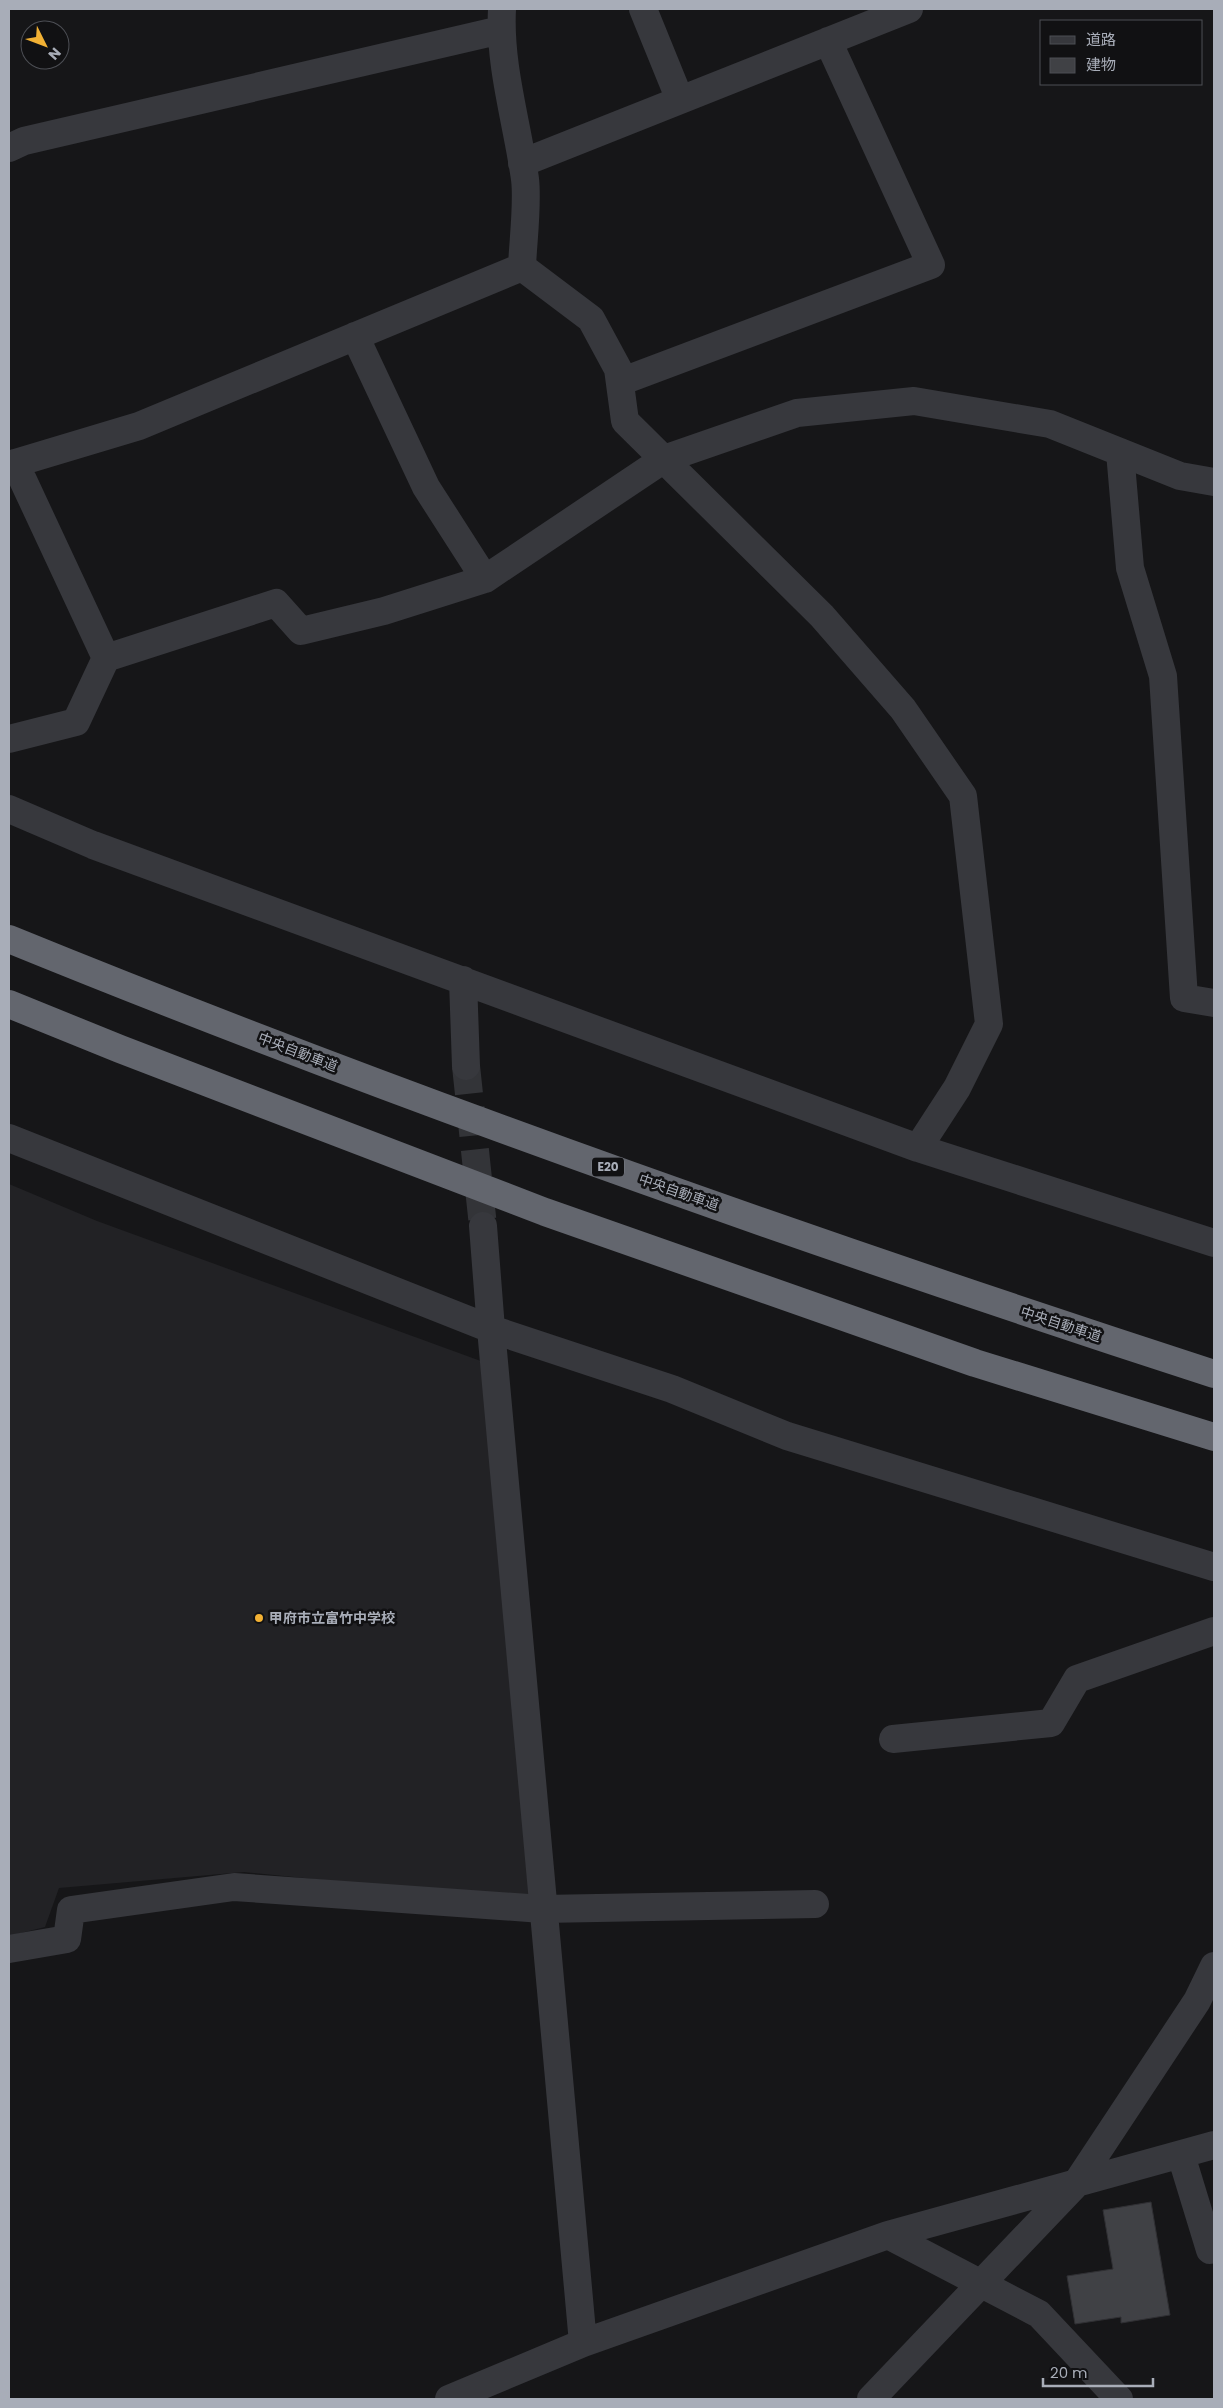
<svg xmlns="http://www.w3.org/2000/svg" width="1223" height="2408" font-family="Poppins,'Noto Sans JP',sans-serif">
<rect width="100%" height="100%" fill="#161618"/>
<path fill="#222225" d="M9,1184L97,1221L489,1364L532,1901L244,1872L59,1888L45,1927L9,1936Z"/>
<path fill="#404145" stroke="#303034" d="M1151,2202L1170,2315L1121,2323V2317L1075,2324L1067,2276L1113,2269L1103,2210Z"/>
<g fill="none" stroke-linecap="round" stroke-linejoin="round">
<path stroke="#333438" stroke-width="28" stroke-dasharray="28 14" stroke-linecap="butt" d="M466,1066L483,1226"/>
<path stroke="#37383d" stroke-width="28" d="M502,9C499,66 517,122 525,179C528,204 523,241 522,267L591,319L618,369L625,421L822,616L903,709L963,796L989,1024L957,1088L918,1148
M643,9L680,100
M9,148L24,141L501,30
M522,163L909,9
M355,336L426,487L485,579
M620,382L931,265L828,41
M1120,452L1130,568L1163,676L1184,998L1214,1003
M15,463L106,658L276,603L301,631L384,611L485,579L664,459L797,413L914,401L1050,424L1180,476L1214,482
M9,465L139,426L522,267
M9,739L76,722L106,658
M9,809L93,845L918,1148L1214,1243
M463,980L466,1066
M9,1138L491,1329L672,1389L787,1436L1214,1567
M483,1226L491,1329L583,2343
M893,1739L1051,1723L1077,1679L1214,1631
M9,1949L67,1939L71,1910L234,1887L542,1909L815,1904
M1181,2155L1210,2250L1214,2249
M888,2235L1039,2314L1119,2399
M449,2399L583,2343L888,2235L1214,2145
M871,2399L1076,2184L1197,2001L1214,1966"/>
<path stroke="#63666e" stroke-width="28" d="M9,939C404,1100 808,1242 1214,1374
M9,1004L120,1049L545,1212L975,1363L1214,1437"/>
</g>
<circle fill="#f2b134" stroke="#111113" stroke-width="2" cx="259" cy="1618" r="5"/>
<g text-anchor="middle" stroke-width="5" stroke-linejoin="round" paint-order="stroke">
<rect fill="#111113" stroke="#7b7e86" stroke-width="1" x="592" y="1157.5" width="32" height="19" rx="4"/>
<g font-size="12" font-weight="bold" fill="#a8adb8">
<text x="608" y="1171">E20</text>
</g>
<g font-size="14" fill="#a8adb8" stroke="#111113">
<text transform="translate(298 1052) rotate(21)" y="5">中央自動車道</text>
<text transform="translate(679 1192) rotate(19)" y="5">中央自動車道</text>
<text transform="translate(1061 1324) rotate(18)" y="5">中央自動車道</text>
</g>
<g font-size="14" font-weight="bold" fill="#a8adb8" stroke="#111113" text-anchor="start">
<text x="269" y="1623">甲府市立富竹中学校</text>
</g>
</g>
<rect width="1223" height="2408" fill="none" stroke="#a8adb8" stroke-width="20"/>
<rect x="1040" y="20" width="162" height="65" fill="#111113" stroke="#4d4f55"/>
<rect x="1050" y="36" width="25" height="8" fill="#37383d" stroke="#4d4f55"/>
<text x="1086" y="45" font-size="15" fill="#a8adb8">道路</text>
<rect x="1050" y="58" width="25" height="15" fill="#404145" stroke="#4d4f55"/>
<text x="1086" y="70" font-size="15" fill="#a8adb8">建物</text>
<g transform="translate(45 45) rotate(132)"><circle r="24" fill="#111113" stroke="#4d4f55"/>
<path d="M0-4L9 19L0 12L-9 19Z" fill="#f2b134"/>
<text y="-8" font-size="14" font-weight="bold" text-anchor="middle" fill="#a8adb8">N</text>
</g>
<path d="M1043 2378v8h110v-8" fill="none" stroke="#a8adb8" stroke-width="2.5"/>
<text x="1050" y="2378" font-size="15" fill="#a8adb8" stroke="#111113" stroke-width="4" paint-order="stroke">20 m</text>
</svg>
